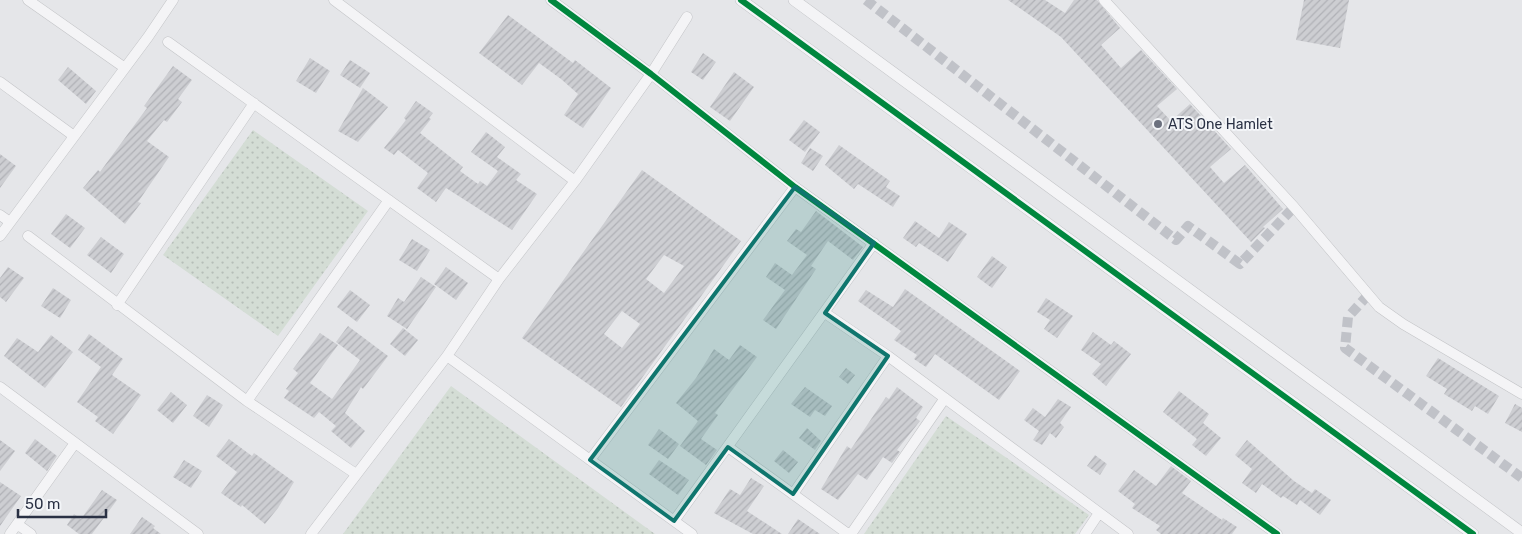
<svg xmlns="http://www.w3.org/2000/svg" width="1522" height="534" font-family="Rubik,sans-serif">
<defs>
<pattern id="grass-dots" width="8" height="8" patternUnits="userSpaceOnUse" patternTransform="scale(1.25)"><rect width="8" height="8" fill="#d4ddd5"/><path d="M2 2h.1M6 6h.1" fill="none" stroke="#b6beb8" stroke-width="1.8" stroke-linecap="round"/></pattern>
<pattern id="building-hatch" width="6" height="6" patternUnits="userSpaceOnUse" patternTransform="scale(1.25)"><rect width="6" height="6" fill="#cdced2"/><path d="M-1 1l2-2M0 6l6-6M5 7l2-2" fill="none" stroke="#b0b1b6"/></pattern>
</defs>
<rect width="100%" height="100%" fill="#e5e6e9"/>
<path fill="url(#grass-dots)" d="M253,130L368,211L278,336L163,255Z
M451,386L655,534H343Z
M946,416L1089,515L1075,534H864Z"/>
<path fill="url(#building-hatch)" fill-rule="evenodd" d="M1008,0H1045L1065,13L1074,0H1097L1120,28L1101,45L1121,68L1141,50L1177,89L1157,106L1171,121L1190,104L1231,149L1210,167L1224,183L1245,165L1283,209L1263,227L1265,228L1251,242L1061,37Z
M1304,0H1349L1340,48L1296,40Z
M508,15L573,63L575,60L611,88L583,128L564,115L578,94L561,79L539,63L522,85L479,53Z
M703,53L716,62L703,80L691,72Z
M310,58L330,71L316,93L296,81Z
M350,60L370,73L360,88L340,75Z
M173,66L192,80L178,99L182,102L167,122L164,120L147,141L169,157L138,202L141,203L125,224L83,188L98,170L100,172L119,146L147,108L144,106Z
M68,67L96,91L86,104L58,80Z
M734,72L754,87L730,121L710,107Z
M363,88L388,107L358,142L338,131Z
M416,101L433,113L429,118L431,119L420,133L463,167L460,171L478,184L480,181L487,186L498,171L471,152L486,132L505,147L497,157L521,174L516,180L537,194L512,230L446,188L436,202L417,188L428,173L398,150L394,155L384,148L406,120L404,118Z
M804,120L820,132L805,152L789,140Z
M839,145L890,181L886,187L900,196L893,207L858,184L854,189L825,165Z
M810,148L823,156L813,171L801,163Z
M0,154L16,166L0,188Z
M642,170L741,241L621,407L522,338ZM664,255L684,266L664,293L646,279ZM622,311L640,324L622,348L604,334Z
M816,211L863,247L853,260L828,241L811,266L816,269L776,329L763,320L785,290L766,277L775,263L792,275L807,255L787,241L796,229L801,232Z
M66,214L85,228L70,248L51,234Z
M915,221L939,238L949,222L967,234L948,262L919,243L916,247L903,238Z
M101,237L124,254L111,273L87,255Z
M412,239L430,250L417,271L399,260Z
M992,256L1007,267L992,288L977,277Z
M8,267L24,278L6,302L0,297V278Z
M446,267L468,283L456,300L434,284Z
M421,277L436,287L407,329L387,316L398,298L404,302Z
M53,288L71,300L60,318L41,306Z
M905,289L1020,371L999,400L935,354L926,367L914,359L917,355L894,340L901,331L858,301L866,290L893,307Z
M350,290L370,305L357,322L337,307Z
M1046,298L1073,316L1057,338L1044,329L1050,320L1037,312Z
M348,326L388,356L363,389L361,387L345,413L365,431L351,448L331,431L336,426L319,412L314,418L284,398L289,391L286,389L298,373L293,369L320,333L338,345L310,383L332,399L360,360L336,342Z
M403,328L418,340L405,356L390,344Z
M1093,332L1111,345L1114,341L1131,354L1106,386L1092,374L1101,364L1081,350Z
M89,334L123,359L112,375L141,395L113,434L95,421L98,417L77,402L101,367L78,350Z
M51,335L73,352L45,388L4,356L17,338L38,352Z
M740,345L757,357L715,413L718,415L701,439L717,450L706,465L680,446L698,421L676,403L696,378L714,349L729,360Z
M1438,358L1499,396L1488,414L1475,406L1472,411L1444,394L1447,389L1426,376Z
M846,368L855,375L848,384L839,377Z
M805,387L832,406L825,416L815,410L810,417L791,404Z
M897,387L923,407L916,418L920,421L897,450L900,452L892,463L883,457L867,480L858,474L838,500L821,489L847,446L851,449L886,397L889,399Z
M1179,391L1209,414L1203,423L1221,438L1206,456L1192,445L1197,439L1163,412Z
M171,392L187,405L173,423L157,410Z
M207,395L223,405L209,427L193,416Z
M1058,399L1071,407L1060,423L1064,427L1056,438L1050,433L1042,445L1033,440L1039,431L1024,420L1033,408L1045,417Z
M1515,404L1522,408V432L1505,423Z
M807,428L821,441L815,450L799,438Z
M659,429L679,444L668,459L648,445Z
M35,439L57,456L47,471L25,453Z
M229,439L252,456L254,453L294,482L278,508L265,524L242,505L241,507L221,493L237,472L216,456Z
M0,440L15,451L0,471Z
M1247,440L1294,481L1312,493L1315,489L1331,500L1320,515L1300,500L1297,505L1283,496L1281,498L1262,484L1256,493L1242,483L1252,469L1235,455Z
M783,450L798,462L789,473L774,461Z
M1095,455L1107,464L1100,475L1087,466Z
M184,460L202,471L191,488L173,477Z
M659,460L689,480L678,495L649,474Z
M1171,466L1191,481L1182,493L1222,520L1223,518L1237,527L1232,534H1161L1156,530L1160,526L1132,508L1135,504L1118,491L1134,470L1156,486Z
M751,478L764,486L747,511L782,534H753L714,513L730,489L740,495Z
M0,482L21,496L0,526Z
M102,490L117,500L92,534H79L67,525L74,514L81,519Z
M142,517L155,526L153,528L161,534H130Z
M798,519L820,534H788Z"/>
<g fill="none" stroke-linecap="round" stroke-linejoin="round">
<path stroke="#c0c2c8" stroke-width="10" stroke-dasharray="10 5" stroke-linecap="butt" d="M866,0L1176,240L1188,226L1240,264L1294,207
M1368,295L1348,317L1345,348L1522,478"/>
<defs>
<path id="minor" d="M28,0L125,68
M334,0L575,181
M551,0L651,74L795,187L1277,534
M1104,0L1294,207L1379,307L1403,324L1522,394
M168,42L499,279
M0,82L74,136
M0,215L10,222
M0,236L148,37L173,0
M28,236L247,401L356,474
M117,305L254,103
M825,313L888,356L1128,534
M447,356L692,534
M0,387L198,534
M247,401L389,200
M728,447L848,534
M590,460L795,187
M793,494L888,356
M674,521L874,243
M17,524L31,534
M10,534L75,443
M311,534L447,356L499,279L575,181L651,74L687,17
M851,534L945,398
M1085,534L1099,513"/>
<path id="tertiary" d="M741,0L1473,534
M794,0L1522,533"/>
</defs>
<use href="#minor" stroke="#c3c4c7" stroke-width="11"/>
<use href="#tertiary" stroke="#c3c4c7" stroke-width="12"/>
<use href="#minor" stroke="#f4f4f6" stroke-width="10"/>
<use href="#tertiary" stroke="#f4f4f6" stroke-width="11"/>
<defs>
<path id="cycleway" d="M551,0L651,74L795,187L1277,534
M741,0L1473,534"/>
</defs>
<use href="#cycleway" stroke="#f3f5f8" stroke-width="9"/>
<use href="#cycleway" stroke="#00873e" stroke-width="6"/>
</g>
<path fill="#0f766e" fill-opacity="0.2" stroke="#0f766e" stroke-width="4" stroke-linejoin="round" d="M795,187L874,243L825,313L888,356L793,494L728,447L674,521L590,460Z"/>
<circle fill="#6b707e" stroke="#f3f5f8" stroke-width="2" cx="1158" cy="124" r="5"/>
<g text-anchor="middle" stroke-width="4" stroke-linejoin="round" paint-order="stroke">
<g font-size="14" fill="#2a3144" stroke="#f3f5f8" text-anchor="start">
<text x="1168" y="129">ATS One Hamlet</text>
</g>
</g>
<path d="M18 509v8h88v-8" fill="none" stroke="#2a3144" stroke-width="2.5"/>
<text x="25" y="509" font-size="15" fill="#2a3144" stroke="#f3f5f8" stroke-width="4" paint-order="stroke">50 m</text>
</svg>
